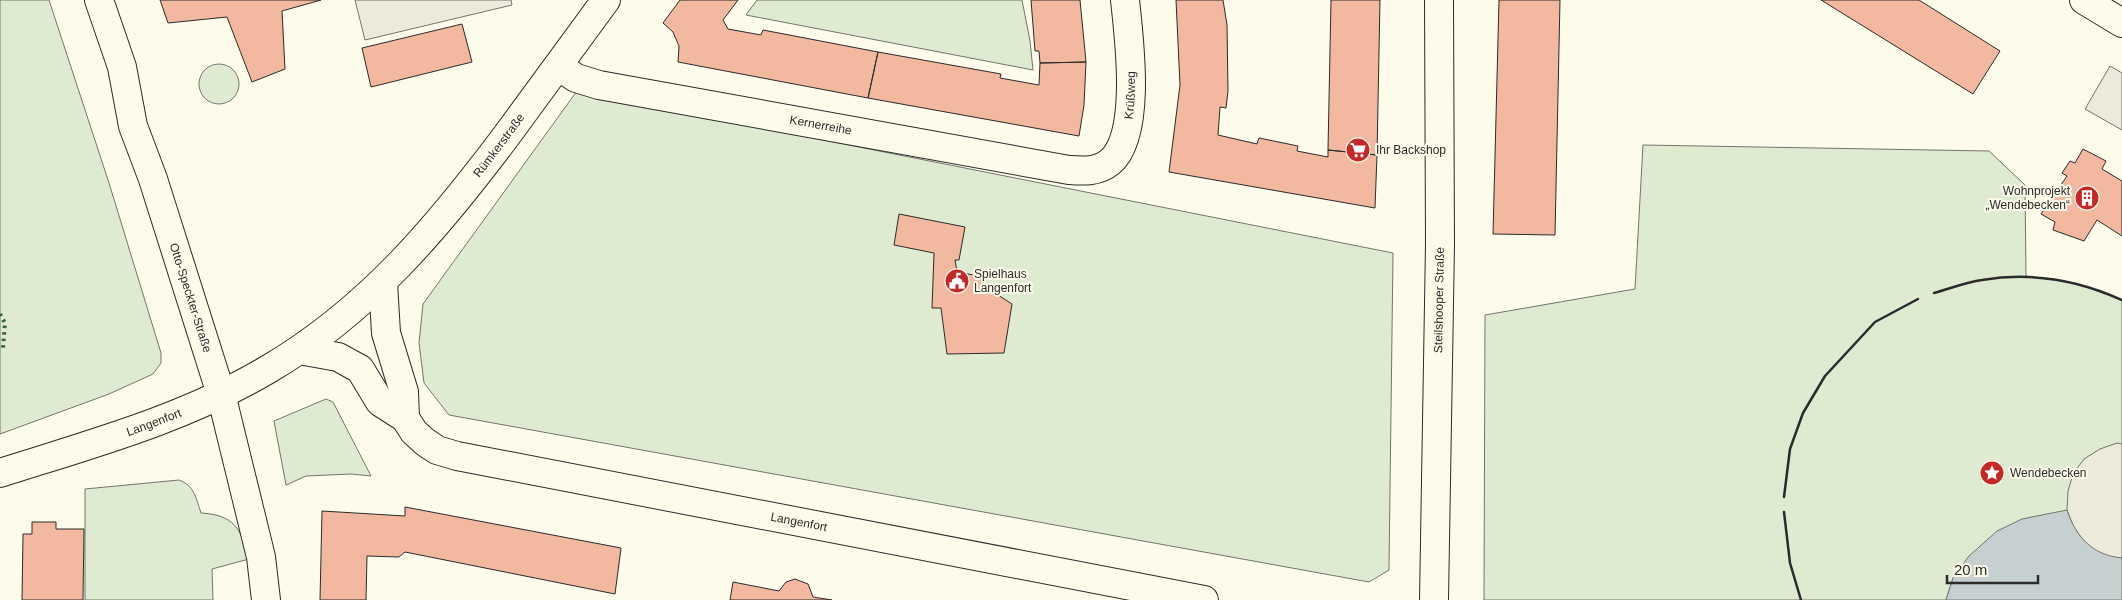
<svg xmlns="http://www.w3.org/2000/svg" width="2122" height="600" font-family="Helvetica,sans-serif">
<rect width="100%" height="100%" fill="#fdfbea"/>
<path fill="#deebd1" stroke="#74746e" d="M0,0H49L109,183L161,353V363L153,374L109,394L0,434Z
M757,0H1022L1030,41L1033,70L746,15Z
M199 84a20 20 0 1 1 40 0a20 20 0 1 1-40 0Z
M577,91L1393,253L1389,570L1369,582L449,415L424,383L419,343L423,304Z
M1643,145L1989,151L2025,185L2026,276L2075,283L2122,300V558L2073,526L2067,510L1953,578L1946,600H1484L1485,315L1635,289Z
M326,399L333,402L371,476L351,474L306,476L286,485L274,421Z
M179,480C194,485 196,498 201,513C234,515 241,528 249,559L212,569L213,600H85V489Z"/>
<path fill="#eceadb" stroke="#74746e" d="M355,0H511L512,5L365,40Z
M2110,66L2122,73V130L2085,109Z
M2117,443L2122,444V558L2110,557L2095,551L2083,540L2073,526L2067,510L2068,491L2073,474L2084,459L2100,449Z"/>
<path fill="#c7d0d0" stroke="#74746e" d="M2067,510C2076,537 2092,555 2122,558V600H1946L1953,578L1969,556L1997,531L2022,519Z"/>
<path fill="#f2b8a0" stroke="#2b2b2b" d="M160,0H321L282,11L285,69L252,82L227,17L168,23Z
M680,0H738L723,20L728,29L761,35L763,30L878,52L868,98L678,62L679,46L673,32L663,23Z
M1031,0H1080L1086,62L1040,63L1039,51H1035Z
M1176,0H1223L1227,25L1228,91L1226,108L1220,107L1218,135L1257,144L1259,138L1298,146L1297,151L1328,157V150L1377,155L1375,208L1169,172L1180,85Z
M1331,0H1380L1377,155L1328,150Z
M1499,0H1560L1555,235L1493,234Z
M1821,0H1919L2000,51L1973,94Z
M462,24L472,62L371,87L362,48Z
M878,52L1001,74L1000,78L1039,85L1040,63L1086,62L1084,105L1079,136L868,98Z
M2083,149L2106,161L2102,169L2122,181V236L2097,220L2084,241L2053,230L2055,222L2041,214L2067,176L2062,173L2070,161L2075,163Z
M899,214L965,227L959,260H955L957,272L979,276L984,286L1012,304L1004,353L947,354L941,308H932L934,253L894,245Z
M405,507L621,548L615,594L405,552L399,557L367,556L366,600H320L322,511L405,516Z
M32,522H56V529H84L83,600H22L23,534H32Z
M795,579L808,584L813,597L832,600H730L733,582L779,591L786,582Z"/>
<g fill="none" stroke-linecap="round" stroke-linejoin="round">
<defs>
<g id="minor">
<path id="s1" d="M99,0L122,67L133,126L153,179L221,394L261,557L266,600"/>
<path id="s2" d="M558,66L576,78L599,85L1069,170C1084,171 1098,172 1110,162C1142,135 1129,38 1125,0"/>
<path d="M383,283L386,333L404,392L405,418"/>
<path id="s3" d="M299,350L338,357L360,369L380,402L405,418L414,432L425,442L437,450L457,456L1204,600"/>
</g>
<g id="tertiary">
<path d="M2084,0L2122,23"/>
<path id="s4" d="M0,473C91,444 184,419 267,370C368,311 438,227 507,135C540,90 573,45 606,0"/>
<path id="s5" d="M1434,600L1440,244L1439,0"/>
</g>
</defs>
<use href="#minor" stroke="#2b2b2b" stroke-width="30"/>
<use href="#tertiary" stroke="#2b2b2b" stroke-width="30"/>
<use href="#minor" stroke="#fdfbea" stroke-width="28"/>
<use href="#tertiary" stroke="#fdfbea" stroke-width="28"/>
<path stroke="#34623c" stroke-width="4" stroke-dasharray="2.5 4" stroke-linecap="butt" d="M0,314L5,323L3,348"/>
<path stroke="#2b2b2b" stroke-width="2.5" d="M1934,293C1949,289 1966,282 1982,280C2030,272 2078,280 2122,300
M1784,497L1790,449L1803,413L1825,376L1875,322L1918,299
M1784,512L1790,563L1801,600"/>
</g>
<defs>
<symbol id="supermarket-disc" viewBox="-11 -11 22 22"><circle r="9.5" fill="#c62828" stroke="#fdfbea"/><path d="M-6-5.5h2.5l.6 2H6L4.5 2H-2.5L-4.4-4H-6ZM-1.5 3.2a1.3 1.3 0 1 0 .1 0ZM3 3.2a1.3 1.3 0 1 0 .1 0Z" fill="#fff"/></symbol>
<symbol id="building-disc" viewBox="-11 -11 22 22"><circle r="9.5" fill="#c62828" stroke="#fdfbea"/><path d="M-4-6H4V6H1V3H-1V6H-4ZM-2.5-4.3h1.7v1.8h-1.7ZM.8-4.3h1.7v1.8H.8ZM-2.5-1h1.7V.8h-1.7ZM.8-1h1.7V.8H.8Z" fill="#fff"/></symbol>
<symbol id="civic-disc" viewBox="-11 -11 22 22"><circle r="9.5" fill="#c62828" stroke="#fdfbea"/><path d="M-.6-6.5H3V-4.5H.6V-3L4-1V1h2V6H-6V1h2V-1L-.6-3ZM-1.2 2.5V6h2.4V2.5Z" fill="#fff"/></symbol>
<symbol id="sight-disc" viewBox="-11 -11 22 22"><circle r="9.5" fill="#c62828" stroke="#fdfbea"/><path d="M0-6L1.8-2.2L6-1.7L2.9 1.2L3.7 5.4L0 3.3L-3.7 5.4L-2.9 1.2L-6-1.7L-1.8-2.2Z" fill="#fff"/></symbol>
</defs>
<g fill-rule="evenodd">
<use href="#supermarket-disc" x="1344" y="136" width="28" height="28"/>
<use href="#building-disc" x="2073" y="184" width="28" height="28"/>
<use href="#civic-disc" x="943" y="267" width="28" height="28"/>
<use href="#sight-disc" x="1978" y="459" width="28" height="28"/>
</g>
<g text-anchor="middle" stroke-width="4" stroke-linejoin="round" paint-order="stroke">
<g font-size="12" fill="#2b2b2b" stroke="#fdfbea">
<text dy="4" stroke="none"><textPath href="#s2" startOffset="638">Krüßweg</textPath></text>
<text dy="4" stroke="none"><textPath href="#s2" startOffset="271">Kernerreihe</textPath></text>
<text dy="4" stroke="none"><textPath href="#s4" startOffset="612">Rümkerstraße</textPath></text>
<text dy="4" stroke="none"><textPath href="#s1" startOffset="312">Otto-Speckter-Straße</textPath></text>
<text dy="4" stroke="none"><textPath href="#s5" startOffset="300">Steilshooper Straße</textPath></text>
<text dy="4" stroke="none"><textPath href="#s4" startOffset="162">Langenfort</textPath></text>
<text dy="4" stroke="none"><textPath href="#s3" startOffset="548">Langenfort</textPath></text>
</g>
<g font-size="12" fill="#2b2b2b" stroke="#fdfbea" text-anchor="start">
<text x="1376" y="154">Ihr Backshop</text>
<text x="2070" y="195" text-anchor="end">Wohnprojekt<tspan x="2070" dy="14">„Wendebecken“</tspan></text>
<text x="974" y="278">Spielhaus<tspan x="974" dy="14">Langenfort</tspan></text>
<text x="2010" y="477">Wendebecken</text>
</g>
</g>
<path d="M1947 575v8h91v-8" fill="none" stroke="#2b2b2b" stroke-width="2.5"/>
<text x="1954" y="575" font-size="15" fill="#2b2b2b" stroke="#fdfbea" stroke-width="4" paint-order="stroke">20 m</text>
</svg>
